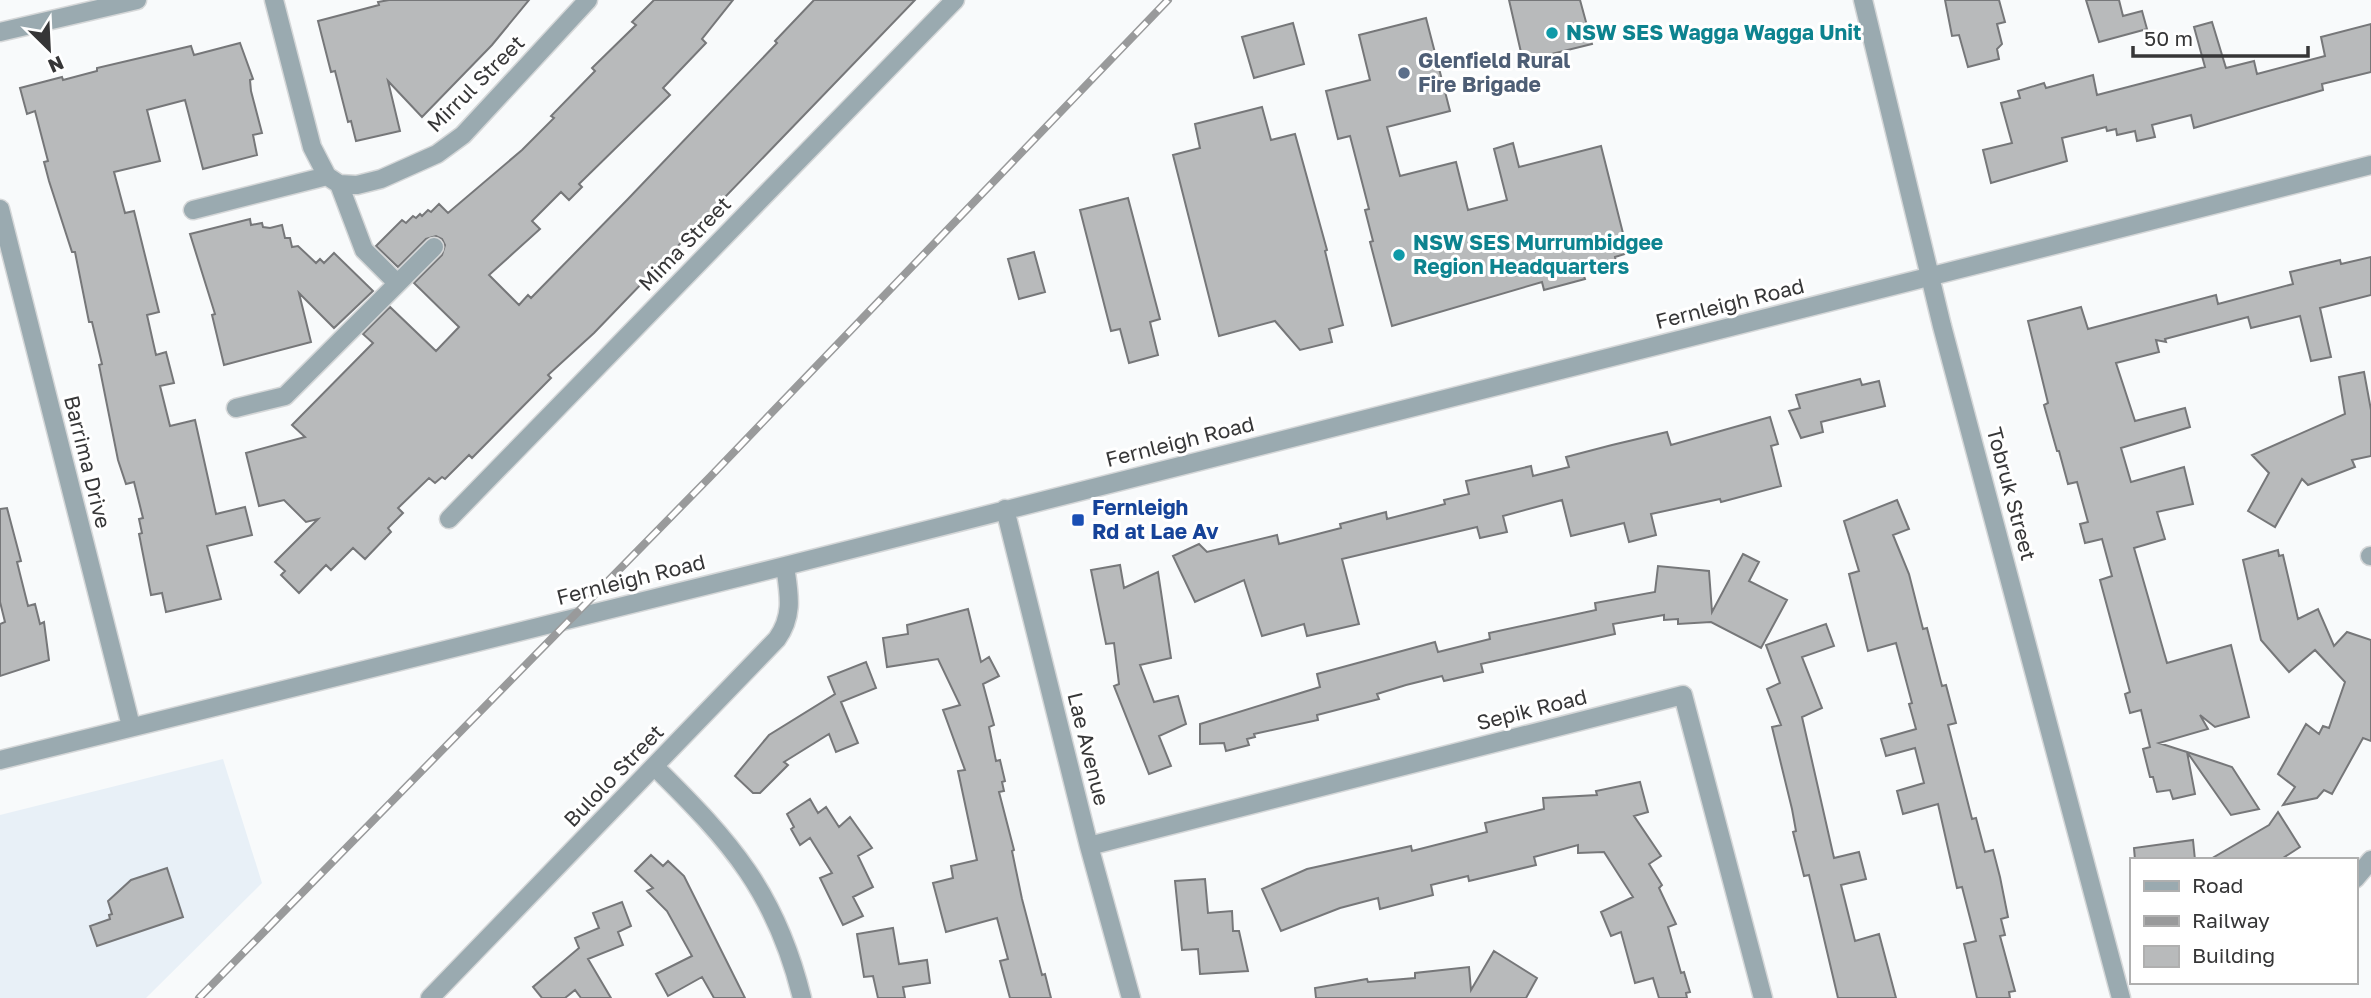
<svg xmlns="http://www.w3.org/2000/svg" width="2371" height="998" font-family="'Golos Text',sans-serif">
<rect width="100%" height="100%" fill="#f8fafb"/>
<path fill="#e8f0f7" d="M223,759L262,883L146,998H0V815Z"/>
<path fill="#b8babb" stroke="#767779" stroke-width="2" d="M389,0H529L492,45L422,117L388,81L400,131L356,141L351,121L348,122L335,71L331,72L318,21L379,5L378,2Z
M654,0H733L702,39L706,43L663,88L670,95L579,184L582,187L569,200L561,192L532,221L540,229L489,275L519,305L528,295L531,298L627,200L777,43L775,41L814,0H915L594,333L548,375L551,378L472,458L469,455L445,479L442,477L435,483L429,478L398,508L403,513L388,528L391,532L365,559L353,548L331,570L326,565L299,593L281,575L285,571L275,562L318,519L306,522L284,500L259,506L246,453L305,437L292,425L373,343L363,334L390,307L436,351L459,327L414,283L442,255L445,245L442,239L436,236L426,239L398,267L376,246L402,220L406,223L413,216L416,218L420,214L422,216L428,210L431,212L439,204L448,213L522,150L554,118L551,116L595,71L592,68L636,25L632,22Z
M1509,0H1580L1592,44L1523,61Z
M1945,0H1999L2005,22L1997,24L2002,44L1997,49L1999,59L1968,67L1959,35L1952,36Z
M2086,0H2119L2123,16L2142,11L2147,29L2099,42Z
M1426,18L1450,111L1387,127L1400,176L1456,162L1468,210L1507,200L1494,149L1513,143L1519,167L1601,146L1628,253L1615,257L1616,262L1582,270L1585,279L1544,290L1542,282L1392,326L1370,242L1373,241L1365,210L1369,209L1350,136L1338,139L1326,91L1370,80L1359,35Z
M2212,22L2226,68L2254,61L2257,74L2325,56L2321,37L2371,24V72L2322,84L2323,90L2194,128L2191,115L2152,125L2155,137L2137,141L2135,131L2117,135L2116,129L2107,131L2106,127L2062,138L2067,161L1991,183L1983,150L2012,143L2001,103L2020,98L2018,91L2044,83L2046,88L2093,75L2097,95L2205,67L2194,27Z
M1293,23L1304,64L1254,78L1242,37Z
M240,43L253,79L250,80L251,91L262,133L253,135L257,155L203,169L185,100L147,110L160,161L114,172L125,213L134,211L159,312L147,315L156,355L166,352L174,383L160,386L170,426L195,420L216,514L245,507L252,535L207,546L221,599L166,612L162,593L151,595L139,534L142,533L139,519L143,518L134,482L126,484L118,460L99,365L102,364L92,322H89L75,252H72L49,181L44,162L48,161L35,111L27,114L20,88L62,77L63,80L97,71V68L191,46L194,55Z
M1262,107L1271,140L1295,134L1327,250L1325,251L1343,325L1329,329L1332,342L1300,350L1275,321L1219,336L1173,155L1200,148L1195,124Z
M1128,198L1160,319L1150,322L1158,355L1129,363L1120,329L1111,331L1080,210Z
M250,219L251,225L262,223L263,227L270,228L282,225L285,238H290L292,247L298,246L316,263L320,259L324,263L334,253L373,291L334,328L299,293L311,342L224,365L212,315L215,314L190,234Z
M1034,252L1045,292L1019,299L1008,259Z
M2371,257V295L2320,308L2331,357L2311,361L2300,316L2251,328L2248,317L2165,339L2166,342L2156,340L2159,352L2116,363L2135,421L2185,408L2190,427L2121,448L2131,482L2184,467L2193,504L2157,512L2165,539L2134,548L2167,663L2231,645L2249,717L2215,727L2200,715L2208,729L2159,743L2187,752L2195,794L2173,799L2170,790L2157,792L2153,777H2150L2143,749L2150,747L2141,710L2130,713L2125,694L2130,692L2100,580L2112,576L2102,539L2085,543L2080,524L2088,522L2077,482L2068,484L2059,451H2057L2044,405L2048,403L2028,321L2081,307L2088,329L2216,295L2218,304L2293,284L2290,272L2340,260L2341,264Z
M2364,372L2371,410V456L2352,460L2355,467L2308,485L2302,479L2275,527L2248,511L2269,473L2252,455L2345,414L2339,377Z
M1860,379L1862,385L1879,381L1885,406L1821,422L1823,432L1801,438L1789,411L1800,408L1796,395Z
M1770,417L1778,444L1771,446L1781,486L1721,502L1720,499L1651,514L1656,535L1629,542L1624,523L1571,536L1562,500L1503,516L1507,532L1480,538L1477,527L1342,559L1359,624L1307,636L1304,624L1262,636L1244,580L1195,602L1173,556L1199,544L1207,552L1277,535L1279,544L1341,528L1340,524L1386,512L1387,519L1445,504L1444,500L1469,494L1466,481L1531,466L1533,476L1569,467L1566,457L1612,445L1667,432L1671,445Z
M1897,500L1909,529L1893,535L1909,574L1923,629L1927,628L1942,686L1946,685L1956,723L1948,725L1972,819L1976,818L1985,852L1993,850L2000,877L2008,917L2001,919L2005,935L2000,936L2015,991L2009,992L2010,998H1977L1964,944L1976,941L1962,887L1957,888L1938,804L1903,814L1897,791L1924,783L1915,748L1886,756L1881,739L1916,729L1909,704L1912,703L1896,643L1868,651L1849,574L1859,571L1844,521Z
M7,508L21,561L17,562L28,606L35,604L40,624L44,622L49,660L0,676V624L5,622L0,602V509Z
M2278,550L2279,556L2283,555L2298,619L2318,609L2334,646L2347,632L2371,640V741L2363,738L2332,794L2324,790L2317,798L2283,805L2295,787L2278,774L2306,724L2319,734L2323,726L2329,728L2345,682L2315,650L2289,672L2261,640L2243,560Z
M1743,554L1759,562L1749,581L1787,600L1761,648L1711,622L1678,624V619L1664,620V615L1613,624L1615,634L1481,664L1483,672L1444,681L1442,676L1406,685L1377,694L1379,699L1317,715L1318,720L1254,734L1255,737L1247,739L1249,745L1226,751L1224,743L1200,744V724L1320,687L1317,674L1435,642L1438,652L1490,639L1489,633L1596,610L1595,603L1655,592L1658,566L1709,571L1712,612Z
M1120,565L1124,588L1158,572L1171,658L1140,665L1154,702L1178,696L1186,724L1159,736L1171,766L1149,774L1114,686L1119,684L1114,643L1106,644L1091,570Z
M968,609L981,662L989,657L999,676L983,684L994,725L989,727L996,761L1000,760L1005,781L1002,782L1004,791L999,792L1014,850L1012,851L1022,899L1042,975L1045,974L1051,998H1010L1000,961L1008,959L997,918L946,932L933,883L953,878L951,866L977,860L958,771L965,770L943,710L960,705L938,659L887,667L883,638L908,634L907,625Z
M1826,624L1834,646L1802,657L1822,708L1802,717L1834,858L1859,852L1866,879L1841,885L1855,941L1879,934L1896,998H1838L1809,875L1804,876L1793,832L1796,831L1792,809L1772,727L1781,725L1767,689L1780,683L1766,645Z
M866,662L876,688L841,702L858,743L836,752L829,734L784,762L788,765L760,793H753L735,776L769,735L835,694L828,677Z
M2187,752L2232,767L2259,809L2231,815Z
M1640,782L1648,812L1634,816L1661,856L1649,864L1662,885L1659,888L1676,924L1668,927L1681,973L1684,972L1690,992L1686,993L1687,998H1659L1653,978L1635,983L1621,932L1611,936L1601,912L1633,897L1604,852L1578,853V845L1534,857L1536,865L1469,881L1468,876L1431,885L1433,895L1380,909L1378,898L1340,908L1281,931L1262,889L1307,869L1411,846L1412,851L1487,832L1485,823L1544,809L1543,798L1597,795L1596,791Z
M810,799L818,813L826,807L839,827L850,817L872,848L858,856L873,887L853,897L863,916L843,925L820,878L832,873L810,838L800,845L791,829L794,827L787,814Z
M2278,812L2300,847L2280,860H2209L2269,825Z
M2193,840L2195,860H2135L2134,848Z
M651,855L663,866L668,861L684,876L745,998H714L702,977L668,996L656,974L692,956L667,911L647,891L653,888L635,871Z
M167,868L183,917L97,946L90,926L110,919L109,915L112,914L108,901L131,880Z
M1205,879L1208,913L1232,911L1233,931H1239L1248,971L1200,974L1198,949L1182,950L1175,881Z
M622,902L631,926L618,932L623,945L588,959L611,998H581L575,990L565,998H542L533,987L579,948L575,938L599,928L593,913Z
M893,928L899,964L927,960L930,983L903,987L905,998H878L873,976L864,977L857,934Z
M1494,951L1537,978L1526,998H1316L1315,988L1367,979L1368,982L1415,978V973L1469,967L1471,990Z"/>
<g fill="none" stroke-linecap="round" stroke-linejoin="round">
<defs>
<path id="minor" d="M274,0L312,147L327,176L339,184L357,185L381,179L437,154L463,135L588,0
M1863,0L1942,326L2121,998
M0,32L137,0
M339,184L364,250L397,283
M0,209L131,726
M193,210L327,176
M236,408L285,396L434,247
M1005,509L1089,846L1131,998
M449,519L955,0
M2370,556H2371
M0,760L785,566L2371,165
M655,767C731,842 776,892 802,998
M1089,846L1683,695L1763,998
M2355,879L2371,860
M430,998L777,639C794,615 789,594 785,566"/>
</defs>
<use href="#minor" stroke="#d5d7d8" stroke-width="21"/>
<use href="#minor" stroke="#9aaab0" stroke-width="18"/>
<defs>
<path id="rail" d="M199,998L710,477L1168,0"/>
</defs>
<use href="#rail" stroke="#999a9b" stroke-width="8"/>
<use href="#rail" stroke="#fff" stroke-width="5" stroke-dasharray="16" stroke-linecap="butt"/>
</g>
<g fill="#0f9aa8" stroke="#fff" stroke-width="2.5">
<circle cx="1552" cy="33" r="7"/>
<circle cx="1399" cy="255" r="7"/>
</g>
<circle fill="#5c6f8a" stroke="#fff" stroke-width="2.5" cx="1404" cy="73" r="7"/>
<rect fill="#1a4fb4" stroke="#fff" stroke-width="2.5" x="1071" y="513" width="14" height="14" rx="3.5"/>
<g text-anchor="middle" stroke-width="6" stroke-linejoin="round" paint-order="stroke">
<g font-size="21" font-weight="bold" fill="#0d838f" stroke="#fff" text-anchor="start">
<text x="1566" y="40">NSW SES Wagga Wagga Unit</text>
<text x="1413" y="250">NSW SES Murrumbidgee<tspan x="1413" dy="24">Region Headquarters</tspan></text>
</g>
<g font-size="21" font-weight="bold" fill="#4e5e75" stroke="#fff" text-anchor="start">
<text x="1418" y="68">Glenfield Rural<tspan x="1418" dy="24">Fire Brigade</tspan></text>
</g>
<g font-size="21" fill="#363637" stroke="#fff">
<text transform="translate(476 84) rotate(-45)" y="7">Mirrul Street</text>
<text transform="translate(685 244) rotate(-46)" y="7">Mima Street</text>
<text transform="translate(1730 304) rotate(-14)" y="7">Fernleigh Road</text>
<text transform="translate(1180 442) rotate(-14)" y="7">Fernleigh Road</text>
<text transform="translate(87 462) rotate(76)" y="7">Barrima Drive</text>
<text transform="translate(2011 494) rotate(75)" y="7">Tobruk Street</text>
<text transform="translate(631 580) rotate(-14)" y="7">Fernleigh Road</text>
<text transform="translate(1532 710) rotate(-14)" y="7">Sepik Road</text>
<text transform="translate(1088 749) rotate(76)" y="7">Lae Avenue</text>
<text transform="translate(614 776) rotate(-46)" y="7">Bulolo Street</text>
</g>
<g font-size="21" font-weight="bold" fill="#164399" stroke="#fff" text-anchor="start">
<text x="1092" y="515">Fernleigh<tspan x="1092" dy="24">Rd at Lae Av</tspan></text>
</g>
</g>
<rect x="2130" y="858" width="228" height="126" fill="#ffffff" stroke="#afafaf" stroke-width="2"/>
<rect x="2144" y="881" width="35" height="10" fill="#9aaab0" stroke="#afafaf" stroke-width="2"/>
<text x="2192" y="893" font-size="21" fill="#363637">Road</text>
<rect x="2144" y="916" width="35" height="10" fill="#999a9b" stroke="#afafaf" stroke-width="2"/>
<text x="2192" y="928" font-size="21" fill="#363637">Railway</text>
<rect x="2144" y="946" width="35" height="21" fill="#b8babb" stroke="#afafaf" stroke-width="2"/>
<text x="2192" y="963" font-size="21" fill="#363637">Building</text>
<g transform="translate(49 49) rotate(156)" stroke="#ffffff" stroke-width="5" paint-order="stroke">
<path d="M0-5L12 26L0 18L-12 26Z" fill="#363637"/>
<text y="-10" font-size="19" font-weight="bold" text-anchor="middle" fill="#363637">N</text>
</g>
<path d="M2133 46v10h175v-10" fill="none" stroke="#363637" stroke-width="3.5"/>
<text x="2144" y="46" font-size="21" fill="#363637" stroke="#ffffff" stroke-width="5" paint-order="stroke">50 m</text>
</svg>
